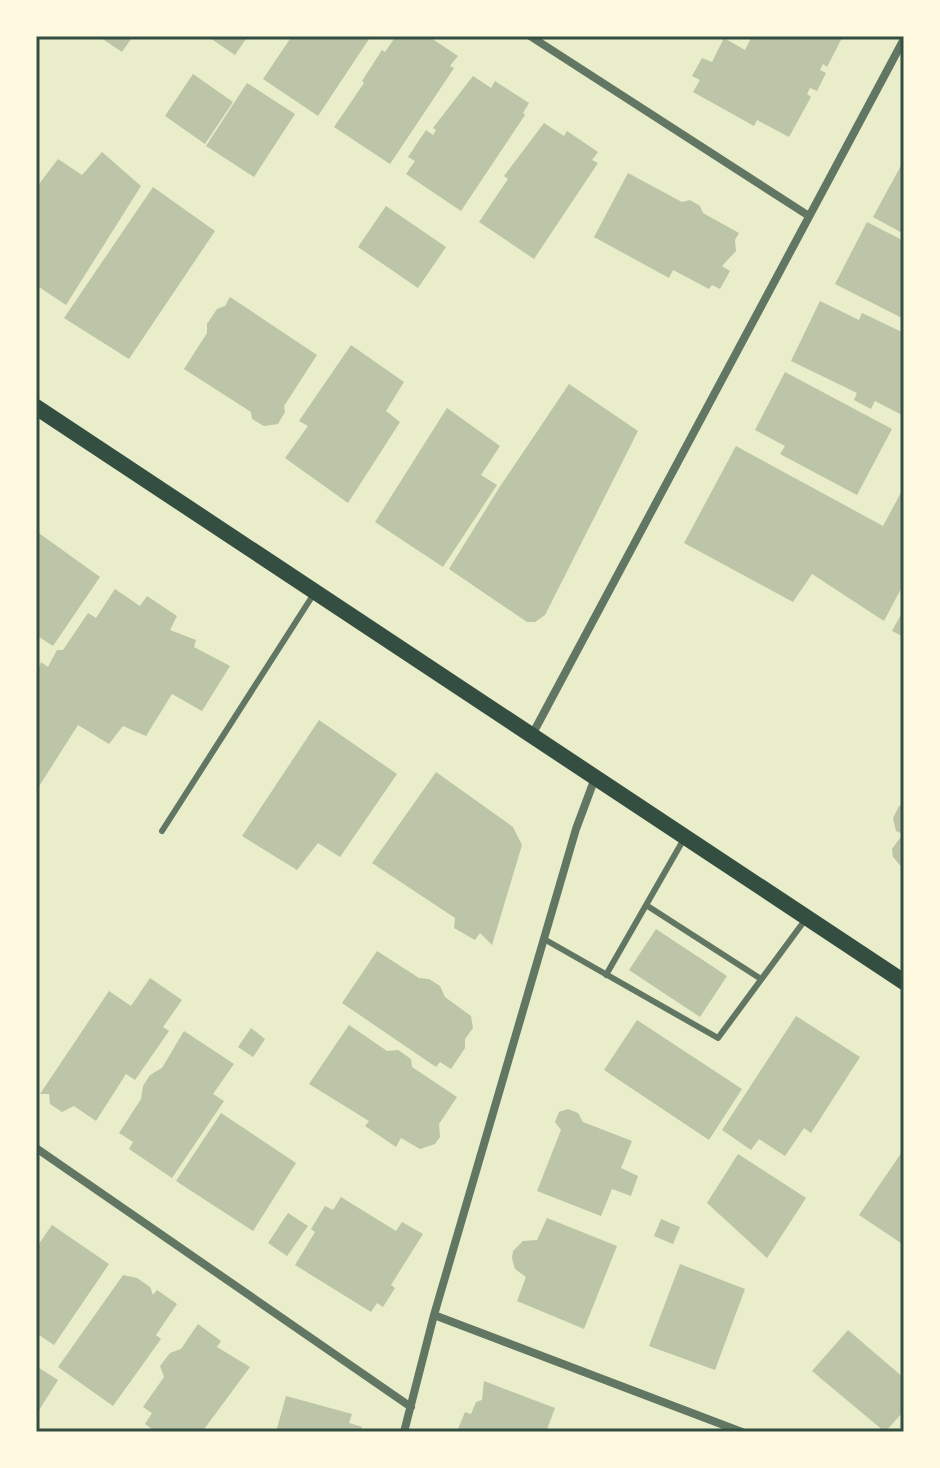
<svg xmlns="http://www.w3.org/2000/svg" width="940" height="1468" font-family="'Sofia Sans Condensed',sans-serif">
<rect width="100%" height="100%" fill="#e9edc9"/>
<path fill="#bcc5a7" d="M98,36H133L122,52Z
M207,36H248L235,55Z
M292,36H371L318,116L263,79Z
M396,36H414L419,39L422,36H428L458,56L450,66L454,68L390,164L334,127L364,83L362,81L382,50L385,52Z
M752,36H843L827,67L823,64L820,70L826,73L817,91L810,88L807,94L811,97L789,137L757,120L754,126L693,92L700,80L692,76L702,58L712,62L724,38L745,50Z
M193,74L233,102L205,144L165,116Z
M473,76L491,88L495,81L529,103L523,113L525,115L461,211L406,174L415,161L408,157L426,130L433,135L436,130L433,128Z
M247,83L295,114L254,177L206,146Z
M544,123L564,136L567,131L598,152L592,160L598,163L534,259L479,222L508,179L504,176Z
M102,152L141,186L66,305L36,285V188L58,159L82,175Z
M904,160V234L873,217Z
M628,173L682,202L690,200L700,206L703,213L739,233L735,240L736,251L722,266L730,271L720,289L712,285L709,289L673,270L669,278L594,237Z
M153,187L215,231L129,359L64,318Z
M386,206L446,247L418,288L358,247Z
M867,222L904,241V319L835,284Z
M230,297L317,355L284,406L285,412L278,424L264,426L252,419L251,412L184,369L207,333V324L217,309L225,306Z
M820,301L859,320L862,313L904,333V416L875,401L871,409L854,400L857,393L791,361Z
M351,345L404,382L386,411L400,422L348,503L285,458L308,426L299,421Z
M785,372L892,429L857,495L780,454L785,446L755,430Z
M569,384L638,431L545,615L535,622H527L449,569L499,488Z
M447,408L500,446L481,475L497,485L443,567L375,522Z
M736,446L883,526L904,487V583L884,621L812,574L793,602L684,543Z
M36,531L100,577L53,646L36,635Z
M115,589L140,606L147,596L177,616L170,630L196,640L194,647L230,666L202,711L172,694L146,736L123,726L109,744L78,725L36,791V675L41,662L48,667L57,650H63L88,613L96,618Z
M904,609V637L892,631Z
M319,720L397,774L340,857L318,843L297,870L242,836Z
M436,772L513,827L522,845L492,945L480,933L475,940L454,928L455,918L372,863Z
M904,804V870L893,857L892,849L903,834L896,831L893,818L899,806Z
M656,929L727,976L700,1017L629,970Z
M377,951L419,978L429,979L440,986L445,997L471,1016L473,1028L465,1039V1048L451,1069L440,1062L436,1067L342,1003Z
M150,978L182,1000L163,1027L169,1031L135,1080L126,1074L96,1121L74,1106L62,1112L50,1104L49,1094H40L109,991L131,1006Z
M796,1016L860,1057L811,1133L804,1128L785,1156L759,1139L751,1150L722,1130Z
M637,1020L742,1089L709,1140L604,1070Z
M349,1025L387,1051L398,1050L411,1059L412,1067L457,1097L439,1124L440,1137L435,1144L420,1149L401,1138L396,1147L365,1126L369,1121L309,1084Z
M251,1028L265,1039L253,1057L238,1047Z
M184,1031L234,1064L213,1094L224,1101L172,1178L129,1149L133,1142L119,1133L141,1099L143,1086L150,1075L162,1068Z
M568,1109L578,1113L583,1122L632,1141L621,1168L638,1176L631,1196L612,1189L601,1216L537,1191L561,1130L555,1122L559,1112Z
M221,1113L296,1163L253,1231L176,1181Z
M904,1149V1245L859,1215Z
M738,1154L806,1198L767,1258L707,1203Z
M341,1197L396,1231L402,1222L423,1234L391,1285L395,1288L383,1307L377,1303L371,1312L295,1265L315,1232L311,1229L325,1206L333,1210Z
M288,1213L308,1226L287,1256L268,1243Z
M547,1218L617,1246L584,1329L517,1301L526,1277L515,1269L512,1258L513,1251L523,1241L537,1240Z
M661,1219L680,1227L673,1244L654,1236Z
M52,1225L109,1264L54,1345L36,1333V1248Z
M680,1264L745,1289L715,1370L649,1346Z
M123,1275L137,1278L150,1287L153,1295L157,1290L177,1304L156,1335L161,1339L113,1406L58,1367Z
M198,1324L221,1341L217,1347L250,1367L202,1432L168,1430L156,1432L145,1424L152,1413L143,1407L164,1377L160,1366L170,1353L181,1349Z
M848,1330L904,1378V1411L885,1432L812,1371Z
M36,1366L58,1380L36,1415Z
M484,1381L555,1408L546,1432H465L458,1429L465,1412L471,1414L476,1402L482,1400Z
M286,1396L352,1414L349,1423L362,1427L360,1432H276Z"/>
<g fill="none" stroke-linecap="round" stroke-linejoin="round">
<path stroke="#617663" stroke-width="6" d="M162,831L315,592
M646,905L761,979
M544,939L718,1038L805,920
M606,975L685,837"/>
<path stroke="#617663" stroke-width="8" d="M530,36L809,216
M532,735L904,39
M36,1148L411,1407
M434,1315L742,1432
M404,1432L434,1315L576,829L595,778"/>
<path stroke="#344e41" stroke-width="16" d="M36,407L904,982"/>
</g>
<rect width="940" height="1468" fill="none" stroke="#fefae0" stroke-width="76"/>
<rect x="38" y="38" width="864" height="1392" fill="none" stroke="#344e41" stroke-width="3"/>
</svg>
